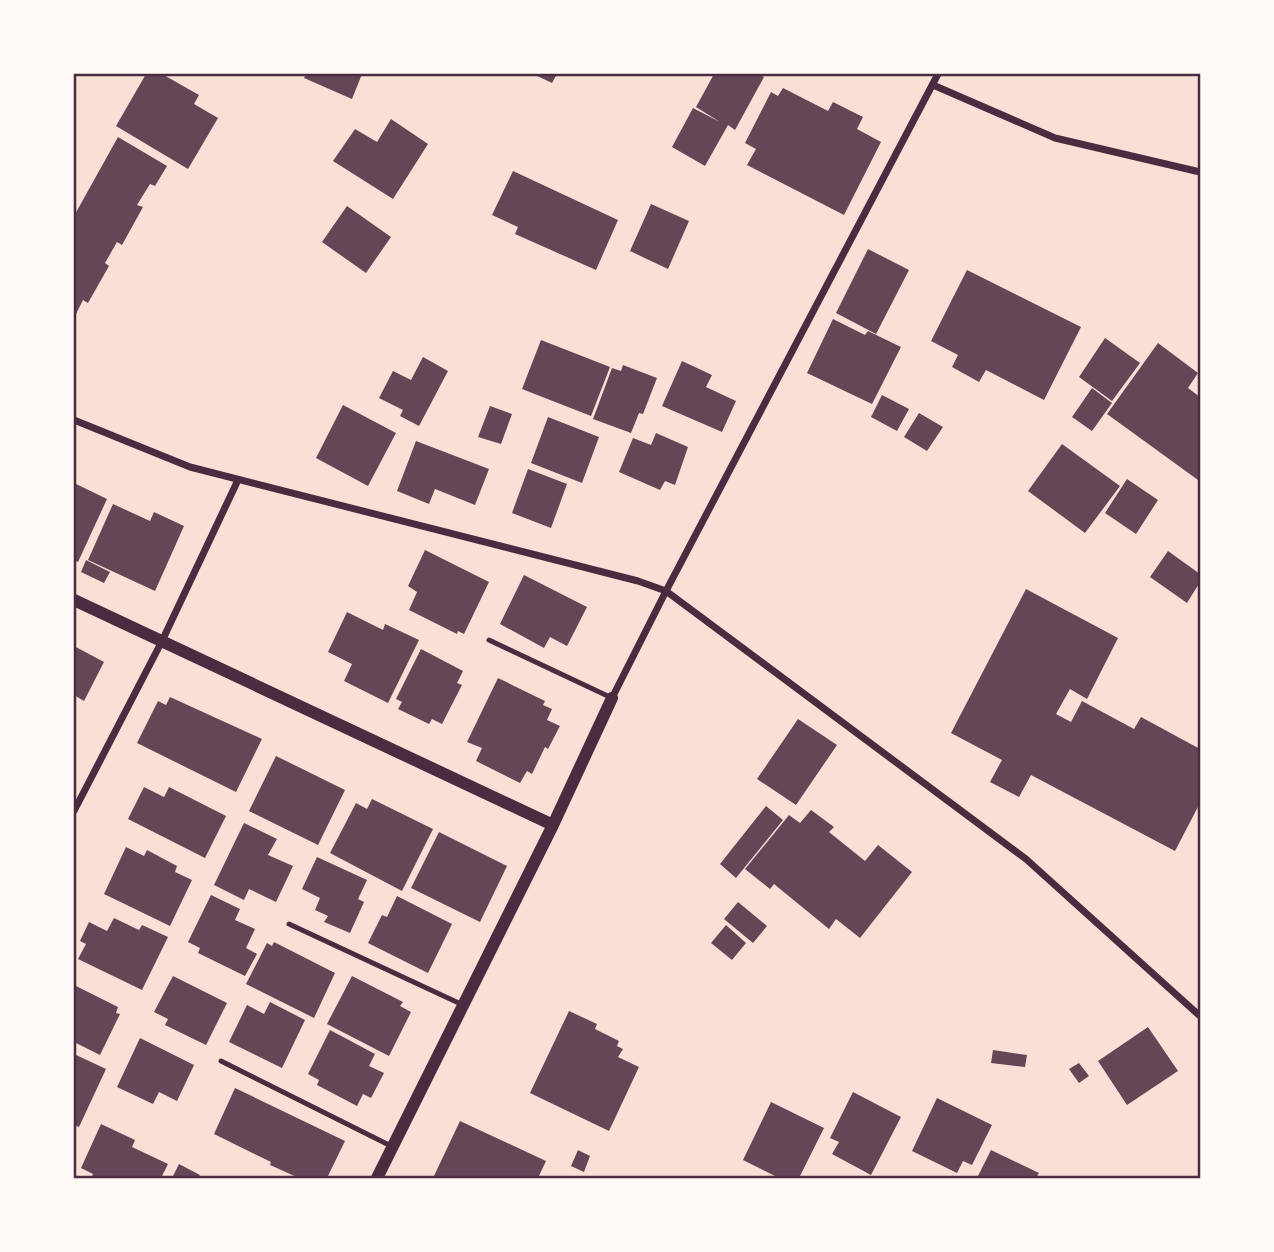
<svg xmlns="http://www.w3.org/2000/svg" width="1274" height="1252" font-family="Barlow,sans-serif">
<rect width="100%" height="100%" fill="#f7e1d7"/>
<path fill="#644757" d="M146,74H162L199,95L194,104L218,118L188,169L116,126Z
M306,74H362L352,99L304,78Z
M533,74H557L552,83Z
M714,74H758L764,77L735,130L728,125L705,166L672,147L693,108L720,122L696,107Z
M783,88L828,111L833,102L863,117L857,129L881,142L844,215L747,165L756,149L745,143L771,92L778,96Z
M391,119L428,144L393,199L333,161L355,129L377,142Z
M118,137L167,166L155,186L150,184L137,205L143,207L122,245L117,242L105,263L109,266L88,303L83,300L74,318V216Z
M513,171L618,220L596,270L515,234L518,227L492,215Z
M651,204L689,221L668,269L630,251Z
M347,206L391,237L366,273L322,242Z
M868,249L909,270L876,334L836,313Z
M967,270L1081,327L1044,400L986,370L979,382L952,367L958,355L931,341Z
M833,319L865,335L868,331L901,347L872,404L807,373Z
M1105,338L1140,363L1112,401L1079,377Z
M541,340L610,367L591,416L522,389Z
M1158,343L1198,373L1188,388L1200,397V476L1198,480L1107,414Z
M423,357L448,371L419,426L400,416L403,410L379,398L393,371L411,380Z
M682,361L712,375L706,387L736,401L722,432L662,406Z
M623,365L657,378L643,414L639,413L631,433L593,419L612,368L621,371Z
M1092,388L1112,403L1092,431L1072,417Z
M882,395L909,409L897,431L871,417Z
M343,405L396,433L368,486L316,458Z
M490,406L512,414L501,444L478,437Z
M919,413L943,427L927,451L904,437Z
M548,417L599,437L582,483L531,463Z
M656,433L688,447L675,485L665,481L660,490L619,472L633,438L651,445Z
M416,441L489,469L475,505L435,489L429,504L397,491Z
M1062,444L1120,486L1085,533L1028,491Z
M528,469L567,484L551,528L512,513Z
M1127,479L1158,500L1136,534L1105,513Z
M74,483L107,499L78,562L74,560Z
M113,504L150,521L154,512L184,526L155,591L88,560Z
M425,550L489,582L464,634L458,631L457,634L409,610L417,592L408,586Z
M1168,551L1200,574V582L1187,603L1150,577Z
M86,560L110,572L104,583L81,572Z
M524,575L587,607L567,646L550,637L544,648L500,624Z
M1026,589L1118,638L1087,699L1070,689L1056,714L1071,722L1082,701L1134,729L1141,717L1200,749V803L1175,851L1031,775L1019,797L990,782L1002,760L951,733Z
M347,612L383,630L385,624L419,640L388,703L344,681L352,664L328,652Z
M74,646L104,662L84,701L74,695Z
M421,649L463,671L457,683L462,685L442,724L432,719L429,724L398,709L402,702L396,699Z
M498,678L545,701L543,705L552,709L547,720L560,726L548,749L545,747L532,774L527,771L520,783L476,761L482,748L467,742Z
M170,697L262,739L236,792L137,743L158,701L166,705Z
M798,719L837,745L796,805L757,779Z
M276,756L345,790L318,845L249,811Z
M144,787L164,797L169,787L226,816L205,858L128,819Z
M372,799L433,829L402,891L330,853L356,803L367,809Z
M766,806L783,820L736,878L720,864Z
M811,810L834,827L829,832L865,861L878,845L912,872L860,938L836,919L829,929L774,884L770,889L745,869L789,815L800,823Z
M244,823L277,839L268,855L293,866L276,902L249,889L244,900L214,885Z
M439,832L507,866L480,922L411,888Z
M126,847L144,856L147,850L177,866L175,872L192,880L170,926L104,894Z
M317,857L367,880L358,899L364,902L350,933L324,922L328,916L315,910L320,898L302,889Z
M211,895L240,909L235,920L255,929L246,948L257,954L245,976L198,953L200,948L188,942Z
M397,896L452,924L428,973L368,943L382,915L387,917Z
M738,902L767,926L753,943L724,919Z
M114,918L139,930L142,925L168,937L142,990L78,959L86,944L80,941L89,922L107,931Z
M726,925L746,943L732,960L711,943Z
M274,942L335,973L314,1018L246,984L267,943L272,946Z
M173,976L227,1003L206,1045L165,1025L168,1019L154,1012Z
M352,976L403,1002L400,1006L411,1012L389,1056L327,1024Z
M74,985L118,1007L116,1013L120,1014L100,1055L74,1042Z
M270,1002L305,1020L282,1068L229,1042L247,1005L264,1014Z
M569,1011L597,1024L595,1029L619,1041L617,1046L623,1049L618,1057L639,1067L609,1131L530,1093Z
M1148,1027L1178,1071L1127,1105L1098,1061Z
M330,1030L375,1054L369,1066L384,1073L371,1098L363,1094L357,1106L317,1085L319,1080L308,1074Z
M140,1038L194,1065L177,1101L159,1092L153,1104L117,1087Z
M993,1050L1027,1055L1025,1067L991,1063Z
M74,1054L106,1069L79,1127L74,1125Z
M1079,1063L1089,1076L1079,1083L1069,1069Z
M235,1088L345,1141L327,1178H299L270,1165L271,1162L214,1134Z
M853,1092L901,1117L871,1175L832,1154L839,1142L830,1138Z
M937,1098L992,1125L972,1165L963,1161L957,1173L912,1151Z
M771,1102L824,1128L799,1178H779L743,1160Z
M460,1121L546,1161L538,1178H433Z
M101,1124L135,1140L132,1147L168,1164L161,1178H91L93,1174L81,1168Z
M578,1150L590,1156L584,1172L571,1166Z
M991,1150L1039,1173L1036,1178H977Z
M179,1164L200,1175L198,1178H172Z"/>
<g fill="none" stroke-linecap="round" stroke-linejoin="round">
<path stroke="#4a2c40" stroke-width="5" d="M489,640L612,698
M289,924L463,1005
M221,1061L393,1147"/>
<path stroke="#4a2c40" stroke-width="7" d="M933,85L1055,138L1200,172
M74,420L190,467L638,581L666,591L1026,859L1200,1016
M612,698L666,591L938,74
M74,811L162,641L238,480"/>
<path stroke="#4a2c40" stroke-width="12" d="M74,600L553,825
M377,1178L553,825L612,698"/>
</g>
<rect width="1274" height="1252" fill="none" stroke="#fffaf5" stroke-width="150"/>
<rect x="75" y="75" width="1124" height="1102" fill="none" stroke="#4a2c40" stroke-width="2.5"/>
</svg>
